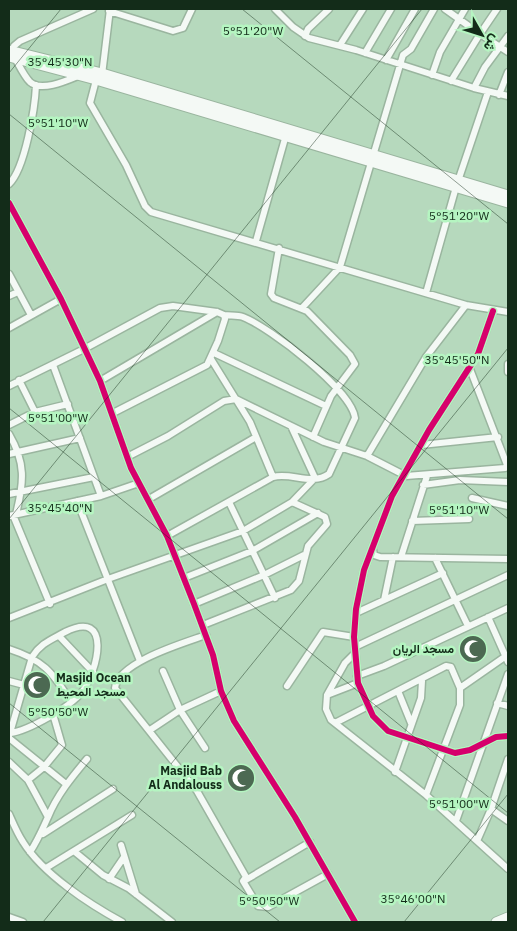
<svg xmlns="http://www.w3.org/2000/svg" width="517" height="931" font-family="'IBM Plex Sans',Vazirmatn,sans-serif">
<rect width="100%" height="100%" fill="#b6d9bd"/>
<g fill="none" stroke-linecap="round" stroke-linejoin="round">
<defs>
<path id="street" d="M275,9L293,27L309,38L356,50L474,88L508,96
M445,9L480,34L497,9
M109,11L173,31L183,28L192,9
M305,36L308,29L329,9
M340,45L363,9
M365,53L391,9
M13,54L14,46L20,41L93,9
M15,58C19,65 24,76 30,82C41,92 66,81 78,76
M386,60L415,9
M102,75L110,9
M432,75L440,52L465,9
M96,80L90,103L126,165L145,206L151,212L466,305L508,312
M451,81L480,34L508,52
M474,88L485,67L508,36
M499,95L508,72
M9,184C25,169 35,108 36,85
M9,203L61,299L100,381L131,468L167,536L194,604L213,655L221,691L234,721L295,817L355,922
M256,241L286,135
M279,248L271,294L274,298L307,311L350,355L355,364L331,396L313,437
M9,274L31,315
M426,293L456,187L488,92
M9,296L18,292
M302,308L340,267L403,55L411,49L434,9
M493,311L478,354L429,430L392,496L364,570L356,609L354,637L358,683L373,716L388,731L455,753L470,750L496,737L508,736
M9,328L61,299
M214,353L326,406
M211,359L250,422L273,477
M508,364V372
M53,365L101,496
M19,380L35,412
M100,381L217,312
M9,386L84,349L160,308L173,306L217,312L224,315L225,319L218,341L207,365L113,413
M9,425L35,412L68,404
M291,426L315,478L292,502
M9,434C26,463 24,482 16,514
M421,445L498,437
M9,454L80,438
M129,456L168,436L224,401L236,399L324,442L367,456L406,476L505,468L507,465L470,369
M367,456L426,357L466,305
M423,485L460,480L508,482
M9,494L94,477
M472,498L508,506
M149,499L256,437
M77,501L140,661
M229,502L275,598
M13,515L50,604
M9,516L101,496L139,483
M412,521L469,519
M167,536L273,477C291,472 312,486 329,474L355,418C352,390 269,327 243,317C237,315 230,316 224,315
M373,550L374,555L380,557L508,559
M401,557L427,476
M435,558L468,626
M184,578L252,551L318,513
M384,600L393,557
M194,604L264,575L304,555
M356,613L443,573
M488,617L508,662
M9,618L108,579L243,531L292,502L325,517L327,524L308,546L299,581L291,590L203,625
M206,635C184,643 118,662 115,688L197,791L246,877L243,881L258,906L268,907L328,874
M59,636L93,672
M355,647L508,575
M9,649C43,660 52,671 71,702
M163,671L180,710L205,748
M357,676L384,666L508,608
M9,681L24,685
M358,683L327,695L326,709L331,720L426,795L508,869
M287,686L323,632L354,637
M460,688L506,656
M398,691L411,723
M327,695L345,663L355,653
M497,703L508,706
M335,723L446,666L451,667L460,688V705L426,795
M150,730L180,710L221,691
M9,733H10C28,731 70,707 82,692C98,671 113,608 65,632C51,640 41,643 32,657L10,733L9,736
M9,738L66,784
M9,762L28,780L48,817
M395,772L421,698L422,681
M28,780L44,767L62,745L53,714
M491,809L508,821
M9,814C13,823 17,833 23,842C43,874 89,904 122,922
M456,821L508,674
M43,834L113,789
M477,841L491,809L508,759
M121,845L136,894
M30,852C38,840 42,830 48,817C57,795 72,777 87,759
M75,852L103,875L128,888L172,922
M46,868L132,815
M109,879L124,857
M244,881L310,842
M9,917L23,922"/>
<path id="secondary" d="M9,50L102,73L508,195
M9,57L96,80L508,203
M496,922L508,917"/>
</defs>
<use href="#street" stroke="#9ab59f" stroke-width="9"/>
<use href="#secondary" stroke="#9ab59f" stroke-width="11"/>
<use href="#street" stroke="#f4f9f5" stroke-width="6"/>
<use href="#secondary" stroke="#f4f9f5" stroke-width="9"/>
<defs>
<path id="cycleway" d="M9,203L61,299L100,381L131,468L167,536L194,604L213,655L221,691L234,721L295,817L355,922
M493,311L478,354L429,430L392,496L364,570L356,609L354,637L358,683L373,716L388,731L455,753L470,750L496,737L508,736"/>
</defs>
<use href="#cycleway" stroke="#b5f5c1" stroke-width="9"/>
<use href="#cycleway" stroke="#d6006c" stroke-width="6"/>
</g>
<path fill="none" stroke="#132c19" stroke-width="1" stroke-opacity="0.45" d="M242,9L508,224M9,73L61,9M9,114L508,519M9,408L508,813M9,519L422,9M9,703L280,922M43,922L508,348M404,922L508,794"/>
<defs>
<symbol id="mosque-disc" viewBox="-11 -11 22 22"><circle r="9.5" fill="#4c6952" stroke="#b5f5c1"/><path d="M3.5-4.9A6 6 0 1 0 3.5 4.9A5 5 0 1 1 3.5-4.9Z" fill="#fff"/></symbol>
</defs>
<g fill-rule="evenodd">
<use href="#mosque-disc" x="457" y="633" width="32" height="32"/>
<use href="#mosque-disc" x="21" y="669" width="32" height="32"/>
<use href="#mosque-disc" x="225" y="762" width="32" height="32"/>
</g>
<g text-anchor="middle" stroke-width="5" stroke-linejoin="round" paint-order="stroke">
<g font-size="12" font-weight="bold" fill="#132c19" stroke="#b5f5c1" text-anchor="end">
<text x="454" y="653">مسجد الريان</text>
<text x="56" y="682" text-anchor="start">Masjid Ocean<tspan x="56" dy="14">مسجد المحيط</tspan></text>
<text x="222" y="775">Masjid Bab<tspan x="222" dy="14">Al Andalouss</tspan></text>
</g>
</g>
<g font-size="12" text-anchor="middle" fill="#132c19" stroke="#b5f5c1" stroke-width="5" stroke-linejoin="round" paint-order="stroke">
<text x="253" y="35">5°51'20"W</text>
<text x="60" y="66">35°45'30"N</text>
<text x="58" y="127">5°51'10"W</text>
<text x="459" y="220">5°51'20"W</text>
<text x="457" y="364">35°45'50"N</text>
<text x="58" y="422">5°51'00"W</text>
<text x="60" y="512">35°45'40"N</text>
<text x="459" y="514">5°51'10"W</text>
<text x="58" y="716">5°50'50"W</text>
<text x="459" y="808">5°51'00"W</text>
<text x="413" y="903">35°46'00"N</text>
<text x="269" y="905">5°50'50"W</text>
</g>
<rect width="517" height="931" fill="none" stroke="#132c19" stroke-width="20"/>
<g transform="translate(482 35) rotate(129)" stroke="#b5f5c1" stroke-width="4" paint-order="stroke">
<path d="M0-4L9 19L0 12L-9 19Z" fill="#132c19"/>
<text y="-8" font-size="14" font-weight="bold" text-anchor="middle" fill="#132c19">ش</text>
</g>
</svg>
